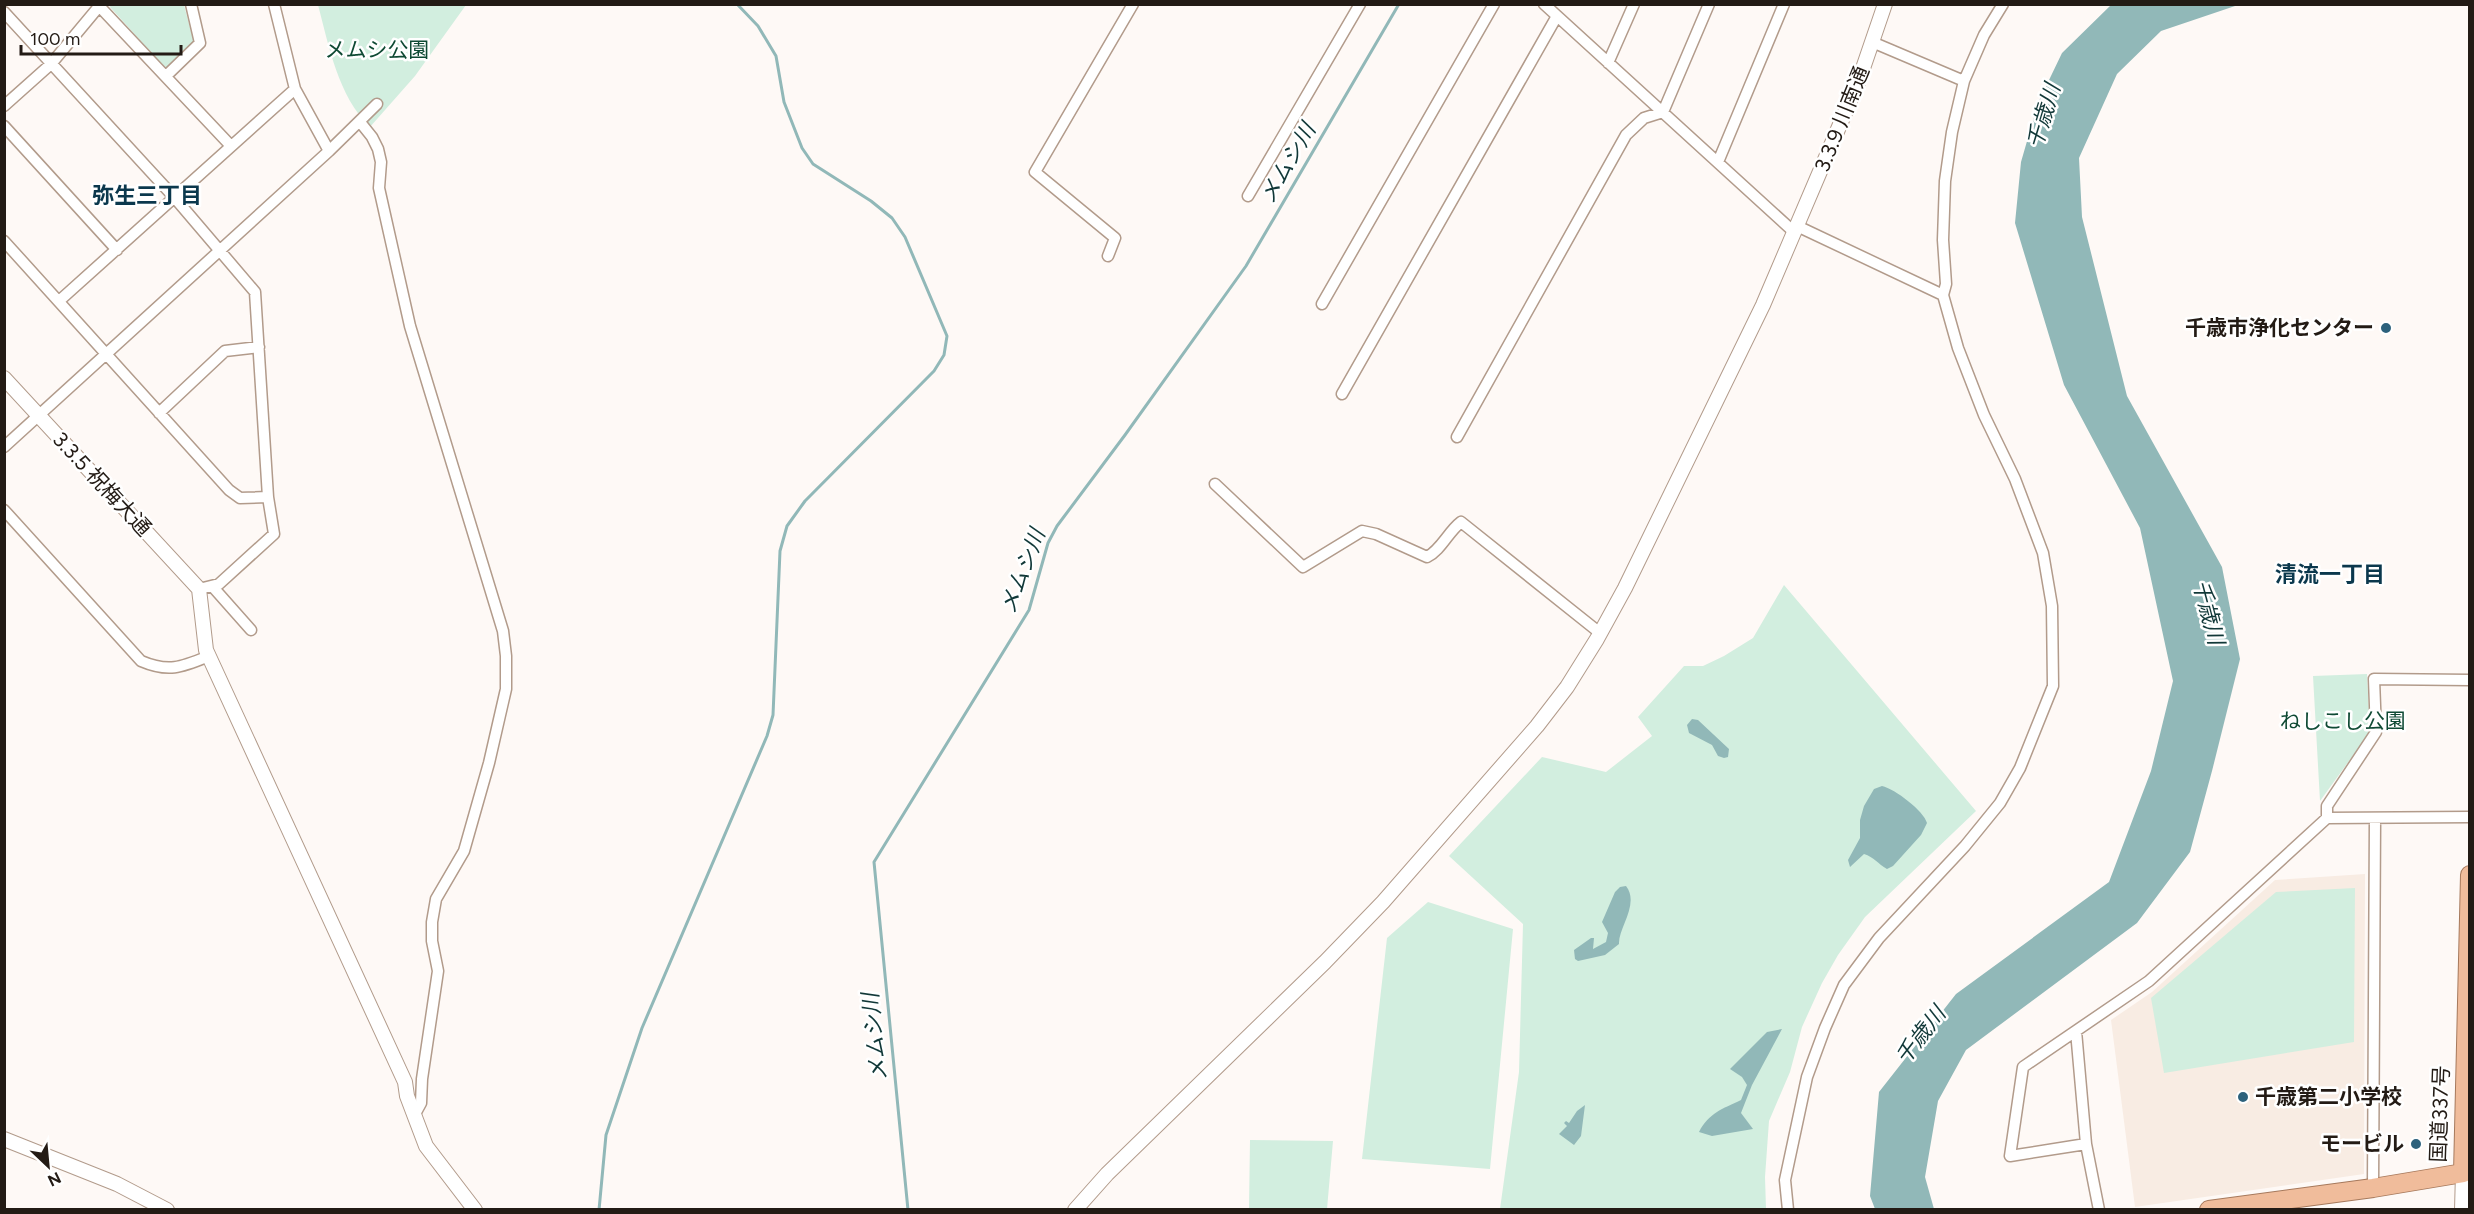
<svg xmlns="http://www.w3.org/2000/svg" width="2474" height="1214" font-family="Figtree,'Noto Sans JP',sans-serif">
<rect width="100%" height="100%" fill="#fef9f6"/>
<path fill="#f8ece3" d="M2365,874L2364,1174L2135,1207L2111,1020L2152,992L2275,880Z"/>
<path fill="#d2eedf" d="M111,4L184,5L194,43L167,70L110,7Z
M318,5H466L415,76L370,127C338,96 329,46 318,5Z
M1784,585L1976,811L1865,917L1838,955L1822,983L1802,1027L1790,1072L1769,1121L1765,1177L1766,1209H1500L1519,1072L1523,924L1449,856L1542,757L1606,772L1652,736L1638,717L1684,666H1703L1724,656L1753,638Z
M2367,674L2370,732L2320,801L2313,676Z
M2355,888L2354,1042L2164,1073L2151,998L2276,892Z
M1428,902L1513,929L1490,1169L1362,1159L1387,938Z
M1250,1140L1333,1141L1327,1209H1249Z"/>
<path fill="#91b8b8" d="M2111,5H2238L2161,31L2117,74L2079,158L2082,217L2127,396L2222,567L2240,659L2212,771L2190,852L2137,923L1966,1050L1938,1101L1925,1177L1934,1209H1875L1870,1196L1879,1092L1956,994L2109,882L2151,771L2173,681L2140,528L2064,385L2015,223L2021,162L2038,103L2062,53Z
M1692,719L1698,720L1729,749L1728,757L1724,758L1718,756L1712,745L1689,733L1687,725Z
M1882,786C1895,789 1924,811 1927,823L1921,835L1893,866L1887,869C1878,864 1874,857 1864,854L1850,867L1848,860L1860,838V820L1864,806L1874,789Z
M1626,886C1640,904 1618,928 1619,944L1605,955L1578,961L1575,959L1574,950L1591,938H1594L1593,949L1606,942L1608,933L1602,922L1615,892L1620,887Z
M1782,1029L1752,1085L1741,1113L1753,1129L1712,1136L1699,1132C1709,1113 1722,1109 1741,1100L1747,1085L1742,1077L1730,1069L1767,1032Z
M1585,1105L1581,1136L1574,1145L1559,1134L1567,1126L1564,1123L1566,1121L1569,1123L1577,1111Z"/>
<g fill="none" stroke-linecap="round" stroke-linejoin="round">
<path stroke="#91b8b8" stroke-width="3" d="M599,1210L606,1135L642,1028L767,736L773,715L780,551L787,526L805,501L934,371L944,355L947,336L905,237L892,218L871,201L813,164L802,148L784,102L776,56L758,26L737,4
M908,1210L874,862L1029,610L1048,543L1057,526L1125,435L1246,266L1399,4"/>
<defs>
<path id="minor" d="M274,4L295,89L329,151
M1544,4L1794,232
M100,7L231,146
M4,12L174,197L255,292L268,497L274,534L219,584L199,589
M1872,42L1964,81
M1608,63L1634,4
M166,76L200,43L191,4
M4,106L51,64L101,4
M360,122L372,137L378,149L381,162L379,188L410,326L503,631L506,656V689L489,763L464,851L436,899L432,922V941L438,971L422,1079L421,1103L415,1114
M4,126L117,250
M1718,162L1784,4
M1248,196L1360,4
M1797,226L1943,295
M4,241L229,490L240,498L268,497
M1108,256L1115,238L1035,172L1133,4
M59,301L295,89
M1322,304L1494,4
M1342,394L1557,16
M159,413L225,351L259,347
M1457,437L1626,135L1644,118L1663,112L1709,4
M4,447L329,151L377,104
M1215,484L1303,567L1362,531L1376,534L1427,557C1441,550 1448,532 1461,522L1600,633
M4,510L141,661C169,673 182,667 209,656
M212,586L251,630
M2327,818V806L2376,732L2374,679L2470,680
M2076,1031L2086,1144L2099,1210
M2086,1144L2010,1156L2023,1067L2149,981L2327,818L2470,817
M2373,1188L2375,818
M1788,1210L1785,1180L1807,1077L1825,1028L1844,985L1879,938L1965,846L2000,803L2020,768L2053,686L2052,606L2043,553L2015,479L1984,415L1958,348L1943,295L1946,284L1943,240L1945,181L1952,132L1964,81L1984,35L2003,4"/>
<path id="tertiary" d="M4,378L199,589L206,650L405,1082L407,1096L426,1146L475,1210
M4,1139L117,1184L167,1210
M1075,1210L1107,1174L1325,962L1383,902L1537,726L1567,687L1597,639L1625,588L1763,305L1859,80L1885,4
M2462,1210L2463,1173"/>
<path id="trunk" d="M2209,1210L2373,1188L2463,1173L2470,875"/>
</defs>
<use href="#minor" stroke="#b29b8b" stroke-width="13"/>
<use href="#tertiary" stroke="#b29b8b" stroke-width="16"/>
<use href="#trunk" stroke="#a6795c" stroke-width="20"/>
<use href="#minor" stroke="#fff" stroke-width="10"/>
<use href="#tertiary" stroke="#fff" stroke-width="14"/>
<use href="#trunk" stroke="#f0bc9b" stroke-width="18"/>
</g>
<g fill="#2c617c" stroke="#fff" stroke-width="2">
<circle cx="2386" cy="328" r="6"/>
<circle cx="2243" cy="1097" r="6"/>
<circle cx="2416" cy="1144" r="6"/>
</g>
<g text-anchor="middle" stroke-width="5" stroke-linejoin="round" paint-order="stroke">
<g font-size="21" fill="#0f4a34" stroke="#fff">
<text x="377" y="57">メムシ公園</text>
<text x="2343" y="728">ねしこし公園</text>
</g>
<g font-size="21" fill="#231b15" stroke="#fff">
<text transform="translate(1842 119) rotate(-68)" y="7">3.3.9 川南通</text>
<text transform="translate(102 484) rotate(47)" y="7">3.3.5 祝梅大通</text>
<text transform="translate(2440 1114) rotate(-88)" y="7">国道337号</text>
</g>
<g font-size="21" font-weight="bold" fill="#231b15" stroke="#fff" text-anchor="end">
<text x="2374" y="335">千歳市浄化センター</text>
<text x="2255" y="1104" text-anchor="start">千歳第二小学校</text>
<text x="2404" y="1151">モービル</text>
</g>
<g font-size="22" font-style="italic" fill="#113838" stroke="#fff">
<text transform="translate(2043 116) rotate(-73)" y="8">千歳川</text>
<text transform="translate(1287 163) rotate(-60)" y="8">メムシ川</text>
<text transform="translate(1022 571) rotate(-69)" y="8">メムシ川</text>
<text transform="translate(2209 612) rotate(75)" y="8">千歳川</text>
<text transform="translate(1920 1035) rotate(-52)" y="8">千歳川</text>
<text transform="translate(874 1037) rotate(-96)" y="8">メムシ川</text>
</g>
<g font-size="22" font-weight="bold" fill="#0b384d" stroke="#fff">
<text x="147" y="203">弥生三丁目</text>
<text x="2330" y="582">清流一丁目</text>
</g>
</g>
<rect width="2474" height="1214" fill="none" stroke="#231b15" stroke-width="12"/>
<g transform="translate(48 1166) rotate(154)" stroke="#ffffff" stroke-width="4.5" paint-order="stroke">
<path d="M0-4.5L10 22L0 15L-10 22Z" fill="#231b15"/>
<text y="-9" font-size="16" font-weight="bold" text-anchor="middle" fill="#231b15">N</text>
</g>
<path d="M21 45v9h160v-9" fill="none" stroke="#231b15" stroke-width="3"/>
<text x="30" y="45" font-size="18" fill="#231b15" stroke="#ffffff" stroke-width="4.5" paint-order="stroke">100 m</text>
</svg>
